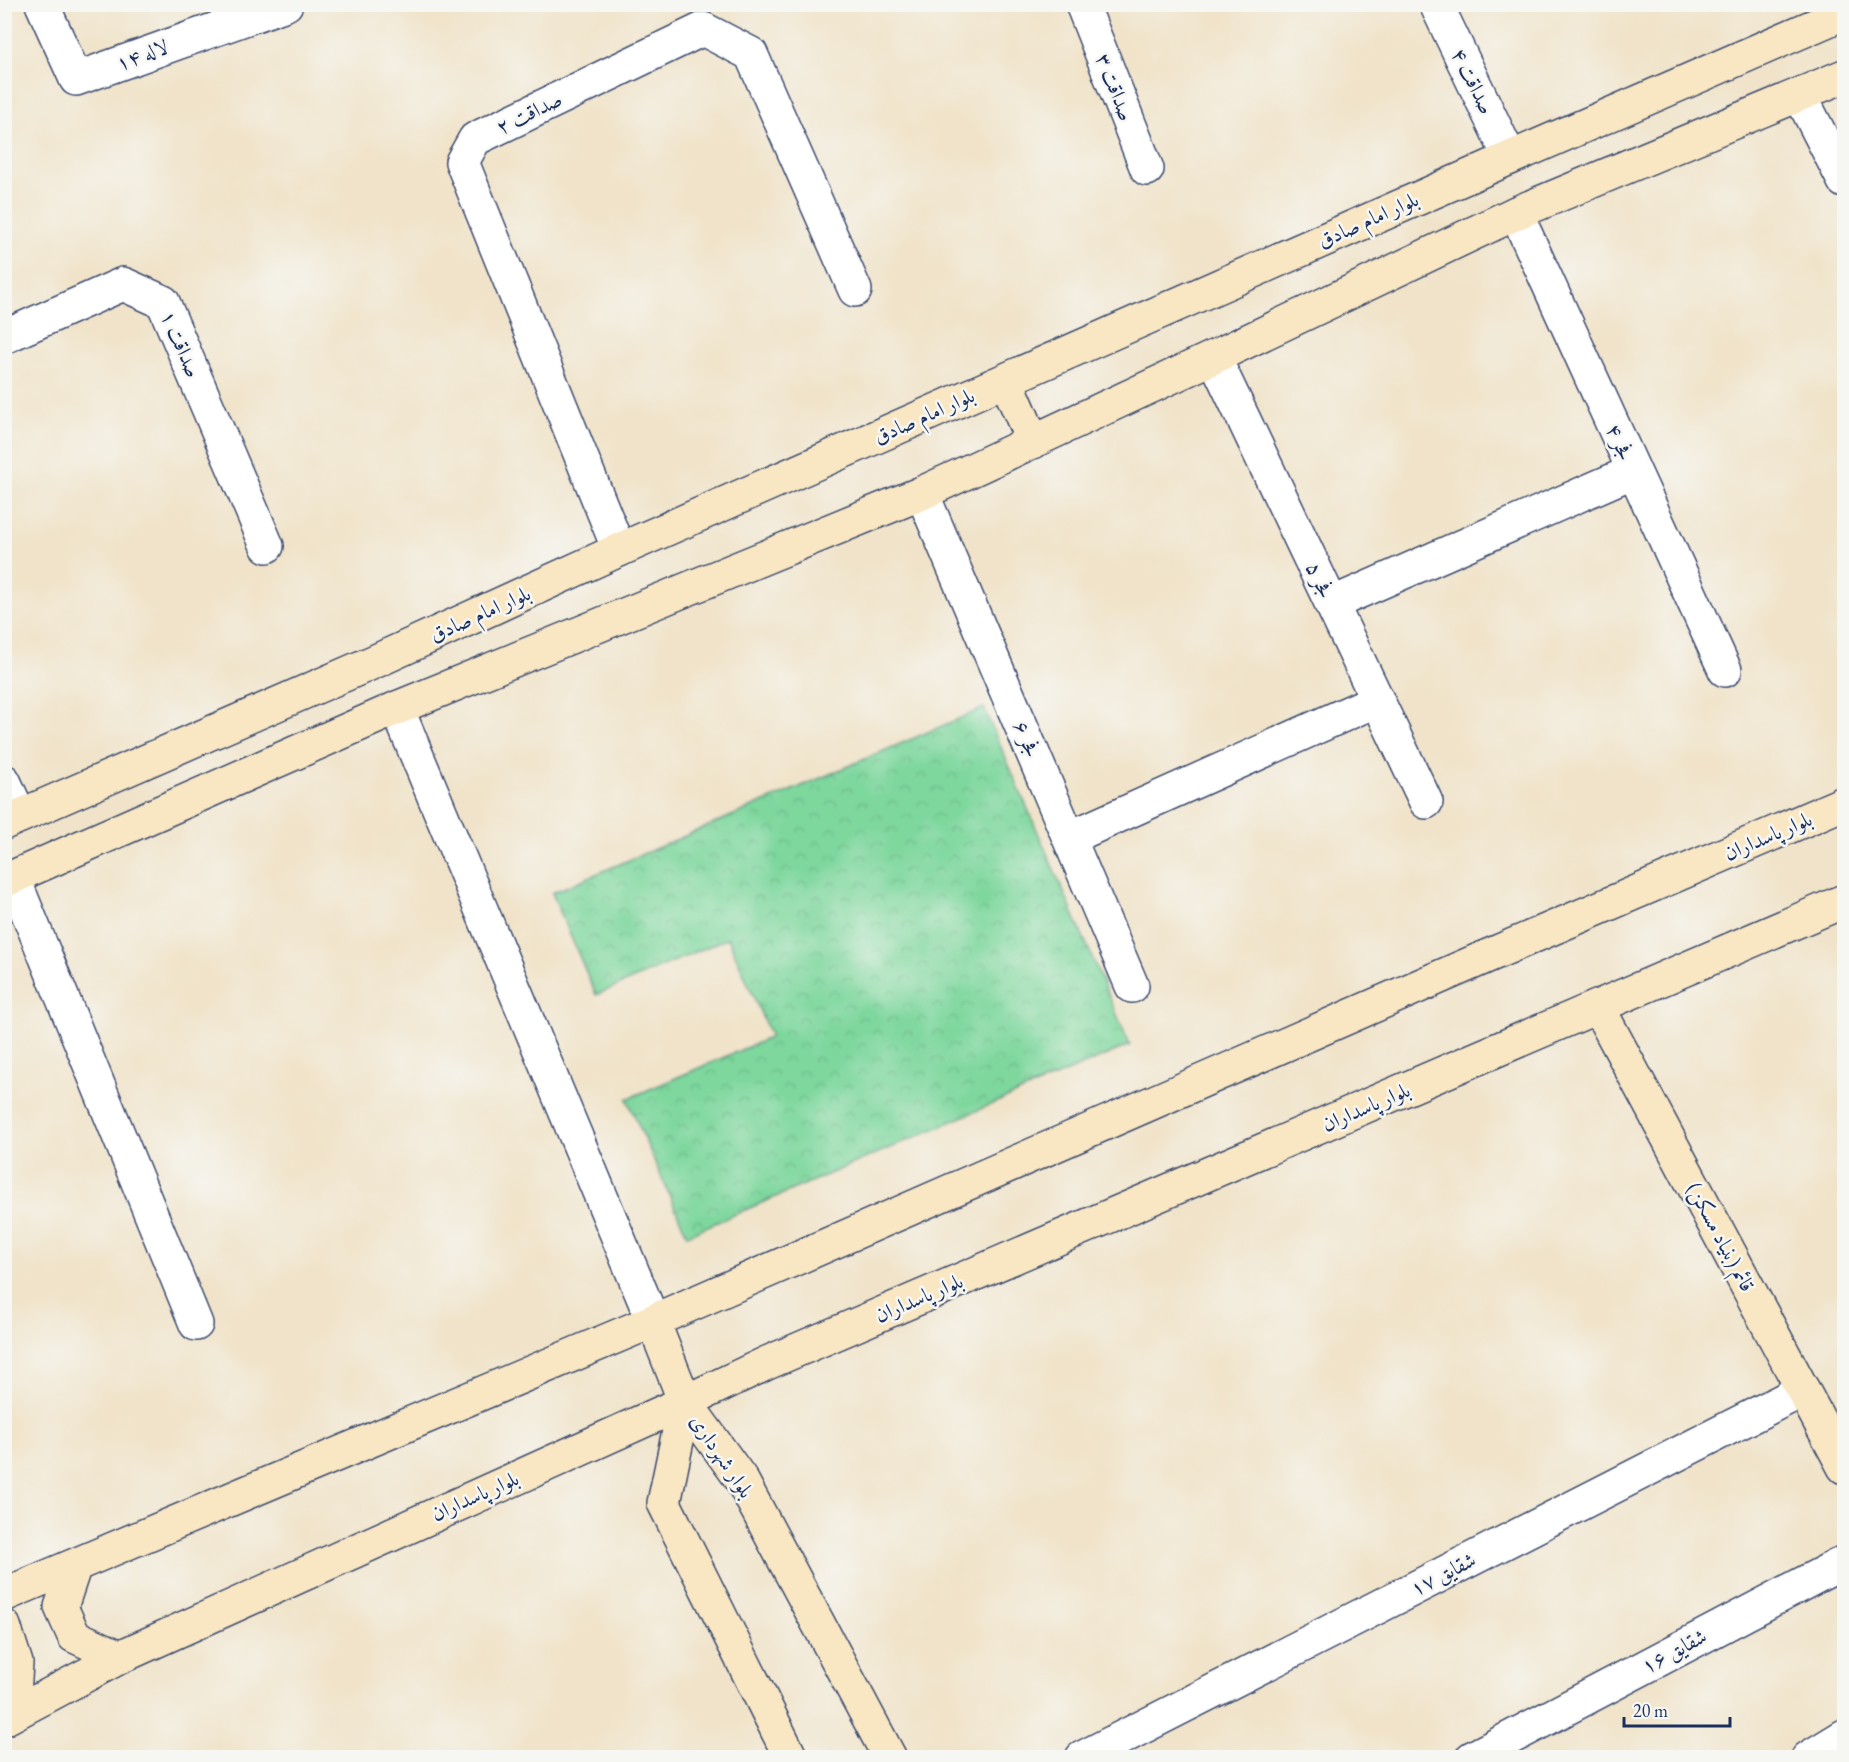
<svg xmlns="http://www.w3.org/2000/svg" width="1849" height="1762" font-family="'EB Garamond',Amiri,serif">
<defs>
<pattern id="park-crowns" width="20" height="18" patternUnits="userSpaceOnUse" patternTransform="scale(1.5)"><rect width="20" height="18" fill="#7ed79d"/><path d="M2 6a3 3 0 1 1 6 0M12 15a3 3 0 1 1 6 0" fill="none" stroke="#6cb98a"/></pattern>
</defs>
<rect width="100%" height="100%" fill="#f6f6f2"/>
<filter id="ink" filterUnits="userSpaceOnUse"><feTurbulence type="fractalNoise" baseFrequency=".0167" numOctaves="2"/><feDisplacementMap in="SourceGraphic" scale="12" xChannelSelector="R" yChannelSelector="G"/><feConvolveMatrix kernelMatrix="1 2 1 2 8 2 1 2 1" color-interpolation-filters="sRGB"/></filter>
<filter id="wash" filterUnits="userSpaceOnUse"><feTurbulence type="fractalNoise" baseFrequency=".008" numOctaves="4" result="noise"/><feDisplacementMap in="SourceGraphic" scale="24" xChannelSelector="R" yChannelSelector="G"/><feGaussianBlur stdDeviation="1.35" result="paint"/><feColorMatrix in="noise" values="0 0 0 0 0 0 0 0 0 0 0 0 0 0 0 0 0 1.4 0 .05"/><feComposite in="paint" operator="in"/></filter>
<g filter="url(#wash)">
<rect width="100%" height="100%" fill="#f0e3c9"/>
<path fill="url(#park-crowns)" stroke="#4c837e" stroke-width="1.5" d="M984,708L1130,1045L687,1235L627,1099L771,1037L728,938L596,995L552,893Z"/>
</g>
<g filter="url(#ink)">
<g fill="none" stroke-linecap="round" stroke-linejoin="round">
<defs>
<path id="street" d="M42,4L76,79L286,4
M1082,4L1147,169
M1436,4L1510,158
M1800,95L1844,181
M1516,213L1725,670
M4,337L123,284L163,302L267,546
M1214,357L1426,802
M922,493L1132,986
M619,550L462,162L475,139L703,29L751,54L855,290
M1331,604L1634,471
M397,708L653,1321
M4,781L20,816
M1069,838L1377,700
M13,877L196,1324
M1082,1758L1803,1390
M1472,1758L1844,1562
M1808,1758L1844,1736"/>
<path id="secondary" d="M1006,380L1033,442
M4,823L376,661L619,550L1510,158L1844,13
M4,881L397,708L922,493L1214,357L1516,213L1844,76
M1598,1007L1844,1467
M653,1321L685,1402L741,1479L890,1758
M685,1402L664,1503L791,1758
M75,1565L61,1607L74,1636L120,1657
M4,1595L653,1321L1497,952L1844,803
M4,1626L16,1663L14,1695L4,1717
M4,1719L120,1657L685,1402L767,1363L1844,901"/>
</defs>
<use href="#street" stroke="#3b4a6e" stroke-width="36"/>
<use href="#secondary" stroke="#3b4a6e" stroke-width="36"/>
<use href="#street" stroke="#fff" stroke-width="33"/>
<use href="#secondary" stroke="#f9e7c3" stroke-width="33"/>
</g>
</g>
<g text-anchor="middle" stroke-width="5" stroke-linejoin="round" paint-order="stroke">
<g font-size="21" fill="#1b2f5e" stroke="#f6f6f2">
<text transform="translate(142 55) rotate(-20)" y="7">لاله ۱۴</text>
<text transform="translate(1473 81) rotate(64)" y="7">صداقت ۴</text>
<text transform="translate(1115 87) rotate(69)" y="7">صداقت ۳</text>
<text transform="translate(529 113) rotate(-26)" y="7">صداقت ۲</text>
<text transform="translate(1368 220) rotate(-24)" y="7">بلوار امام صادق</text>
<text transform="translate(181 344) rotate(67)" y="7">صداقت ۱</text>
<text transform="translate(924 416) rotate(-24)" y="7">بلوار امام صادق</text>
<text transform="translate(1620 442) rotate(66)" y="7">فجر ۴</text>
<text transform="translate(1320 580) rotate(65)" y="7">فجر ۵</text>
<text transform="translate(480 614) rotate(-24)" y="7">بلوار امام صادق</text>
<text transform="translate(1027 739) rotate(67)" y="7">فجر ۶</text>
<text transform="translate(1768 836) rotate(-23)" y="7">بلوار پاسداران</text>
<text transform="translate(1366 1107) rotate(-23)" y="7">بلوار پاسداران</text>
<text transform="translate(1721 1237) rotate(62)" y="7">قائم (بنیاد مسکن)</text>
<text transform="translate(919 1298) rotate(-23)" y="7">بلوار پاسداران</text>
<text transform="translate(722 1456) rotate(56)" y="7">بلوار شهرداری</text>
<text transform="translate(475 1496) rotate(-24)" y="7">بلوار پاسداران</text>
<text transform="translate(1443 1574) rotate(-27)" y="7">شقایق ۱۷</text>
<text transform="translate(1674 1651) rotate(-28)" y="7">شقایق ۱۶</text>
</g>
</g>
<rect width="1849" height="1762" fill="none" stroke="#f6f6f2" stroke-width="24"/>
<path d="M1624 1717v9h106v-9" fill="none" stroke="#1b2f5e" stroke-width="3"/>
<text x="1633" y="1717" font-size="18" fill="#1b2f5e" stroke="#f6f6f2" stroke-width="4.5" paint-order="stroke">20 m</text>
</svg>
